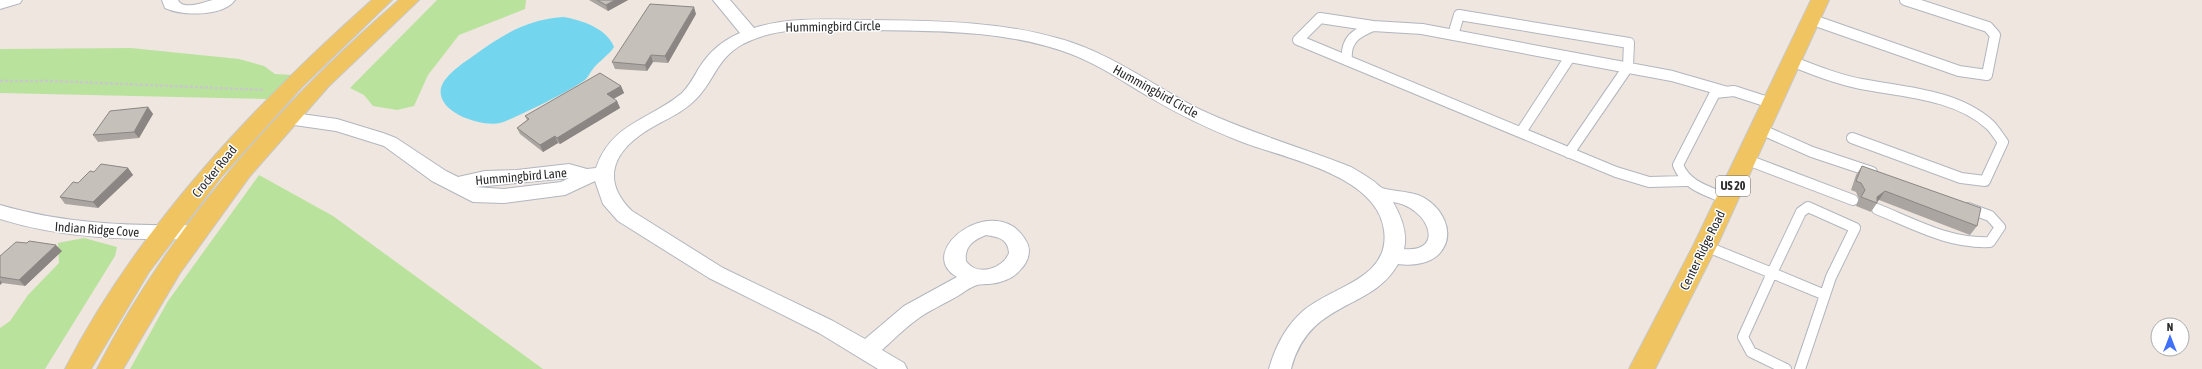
<svg xmlns="http://www.w3.org/2000/svg" width="2202" height="369" font-family="'Asap Condensed',sans-serif">
<rect width="100%" height="100%" fill="#eee6df"/>
<path fill="#b9e39c" d="M437,0H526L525,9L459,35L428,75L414,106L397,110L373,106L364,95L350,88Z
M131,48L239,59L264,66L275,74L292,75L267,99L0,93V49Z
M259,175L333,216L543,369H130L168,301Z
M84,238L117,247L115,256L45,369H0V328L10,321L28,295L59,263L58,243Z"/>
<path fill="#73d6ee" d="M563,17C581,20 607,28 614,47C609,55 599,61 593,69C590,72 589,76 586,79C578,87 512,120 500,123C482,127 436,113 441,88C445,74 465,62 476,54C505,33 527,20 563,17Z"/>
<g fill="none" stroke-linecap="round" stroke-linejoin="round">
<defs>
<path id="lane" d="M1810,19L1959,71L1987,75L1995,35L1988,27L1905,0
M1453,35L1459,15L1629,43L1628,67L1569,153
M1570,57L1422,29L1373,26L1320,18L1298,40L1616,172L1649,182L1686,181
M1347,60C1345,40 1356,33 1373,26
M1791,61C1814,70 1836,79 1861,84C1903,92 1956,94 1990,125C1995,130 1999,137 2003,142L1985,181L1961,178L1852,138
M1760,129L1812,152L1872,172
M1521,132L1570,57L1672,76L1724,91
M1745,159L1853,200
M1727,199C1708,191 1686,186 1678,165L1715,93L1734,91L1771,103
M1877,209C1914,224 1949,244 1990,242L2000,227L1990,216L1968,208
M1705,246L1772,273L1801,212L1808,207L1855,228L1831,277L1800,369
M1786,369L1751,352L1743,337L1772,273L1825,295"/>
<path id="street" d="M0,0H22L20,3L0,9Z
M162,0H178C183,11 204,2 213,0C220,0 228,0 235,0C223,17 182,16 165,8Z
M713,0H730L754,28C792,16 833,20 873,20C935,21 997,21 1057,38C1110,52 1153,86 1201,110C1250,133 1301,147 1351,167C1358,171 1365,175 1372,180C1375,182 1379,186 1382,188C1391,191 1406,191 1418,195C1441,204 1458,233 1439,254C1429,264 1412,266 1398,264C1371,312 1309,299 1291,369H1269C1275,347 1286,326 1303,311C1332,286 1391,279 1384,230C1377,174 1281,158 1237,140C1207,128 1178,114 1151,98C1125,83 1100,65 1071,54C1007,30 938,31 870,30C828,30 781,24 743,44C716,59 715,80 696,99C680,116 657,122 639,136C609,158 605,185 632,211L723,268L833,321L865,339L904,306L957,277C912,251 997,189 1026,241C1032,250 1028,262 1021,269C1013,279 1001,283 989,284C985,284 980,284 977,285C970,287 963,293 956,297C944,304 930,310 919,318C906,327 894,339 882,350L904,363L907,369H878L819,333L709,278L618,221L603,204L595,181L565,195L504,203L473,202L432,181L384,146L336,131L287,124L281,122L278,118L281,114L287,112L337,119L383,133L396,138L446,171L458,177L485,171L517,170L569,164L587,169L596,168C611,123 650,120 682,93C689,86 694,77 699,68C710,51 722,41 740,33ZM569,178L561,182L504,189L475,187ZM1393,202C1429,207 1446,253 1404,249C1408,233 1401,216 1393,202ZM986,235C999,237 1008,239 1009,253C1003,269 977,277 966,261C964,247 973,240 986,235Z
M0,205C65,224 129,226 196,225L203,227L206,232L203,237L196,239C129,240 64,239 0,219Z"/>
<path id="primary" d="M372,0H392L302,87L222,176L149,272L91,369H65C138,227 254,105 372,0Z
M399,0H419L329,86L250,176L180,273L123,369H97C170,227 279,104 399,0Z
M1811,0H1829L1717,246L1655,369H1629L1693,246Z"/>
</defs>
<use href="#lane" stroke="#b2b6bf" stroke-width="12"/>
<use href="#street" stroke="#b2b6bf" stroke-width="2"/>
<use href="#primary" stroke="#c8c8c8" stroke-width="2"/>
<path stroke="#c8c8c8" stroke-width="2.5" stroke-dasharray="3 2" stroke-linecap="butt" d="M0,81H52L264,90"/>
<use href="#lane" stroke="#fff" stroke-width="10"/>
<use href="#street" fill="#fff" fill-rule="evenodd"/>
<use href="#primary" fill="#f0c561" fill-rule="evenodd"/>
</g>
<path fill="#aaa5a1" d="M589,0H628L608,11Z
M696,14L668,63L653,62L647,71L615,69L612,62Z
M621,86L624,93L613,99L617,101L620,108L560,144L558,143L543,152L520,134L517,128L527,120L525,116Z
M148,107L153,114L139,138L98,142L93,135Z
M1862,166L1977,226L1970,235L1879,200L1877,202V203L1871,212L1856,206L1859,199L1856,192L1851,190L1856,175Z
M128,168L133,175L98,208L65,204L60,197L78,183L94,172Z
M62,251L25,286L2,283L0,285V256Z"/>
<path fill="#8b8683" d="M615,0H628L608,11L606,5Z
M694,7L696,14L668,63L665,56Z
M651,55L653,62L647,71L645,65Z
M621,86L624,93L610,101L607,94Z
M617,101L620,108L560,144L557,138Z
M148,107L153,114L139,138L134,132Z
M555,136L558,143L543,152L540,145Z
M128,168L133,175L98,208L93,202Z
M1885,191L1879,200L1876,202L1877,197Z
M56,245L62,251L25,286L19,280Z
M0,280L2,283L0,285Z"/>
<path fill="#c6c0bb" stroke="#8b8683" d="M597,0H615L606,5Z
M650,4L694,7L665,56L651,55L645,65L612,62Z
M600,73L621,86L607,94L617,101L557,138L555,136L540,145L517,128L529,119L525,116Z
M148,107L134,132L93,135L110,111Z
M101,164L128,168L93,202L60,197L73,182L78,183L90,171L94,172Z
M1862,166L1981,208L1977,226L1885,191L1877,197V203L1861,197L1865,190L1861,183L1856,181Z
M29,241L56,245L19,280L0,277V256L16,242L27,243Z"/>
<g text-anchor="middle" stroke-width="3" stroke-linejoin="round" paint-order="stroke">
<rect fill="#fff" stroke="#6b6b6b" stroke-width="1" x="1716" y="176" width="34" height="20" rx="3"/>
<g font-size="12" font-weight="bold" fill="#2c2c2c">
<text x="1733" y="190">US 20</text>
</g>
<g font-size="13" fill="#2c2c2c" stroke="#fff">
<text transform="translate(833 26) rotate(-1)" y="5">Hummingbird Circle</text>
<text transform="translate(1156 91) rotate(29)" y="5">Hummingbird Circle</text>
<text transform="translate(214 171) rotate(-51)" y="5">Crocker Road</text>
<text transform="translate(521 176) rotate(-5)" y="5">Hummingbird Lane</text>
<text transform="translate(97 229) rotate(4)" y="5">Indian Ridge Cove</text>
<text transform="translate(1702 250) rotate(-64)" y="5">Center Ridge Road</text>
</g>
</g>
<g transform="translate(2170 337)"><circle r="19" fill="#ffffff" stroke="#ababab"/>
<path d="M0-3L7 15L0 10L-7 15Z" fill="#406ff9"/>
<text y="-6" font-size="11" font-weight="bold" text-anchor="middle" fill="#2c2c2c">N</text>
</g>
</svg>
